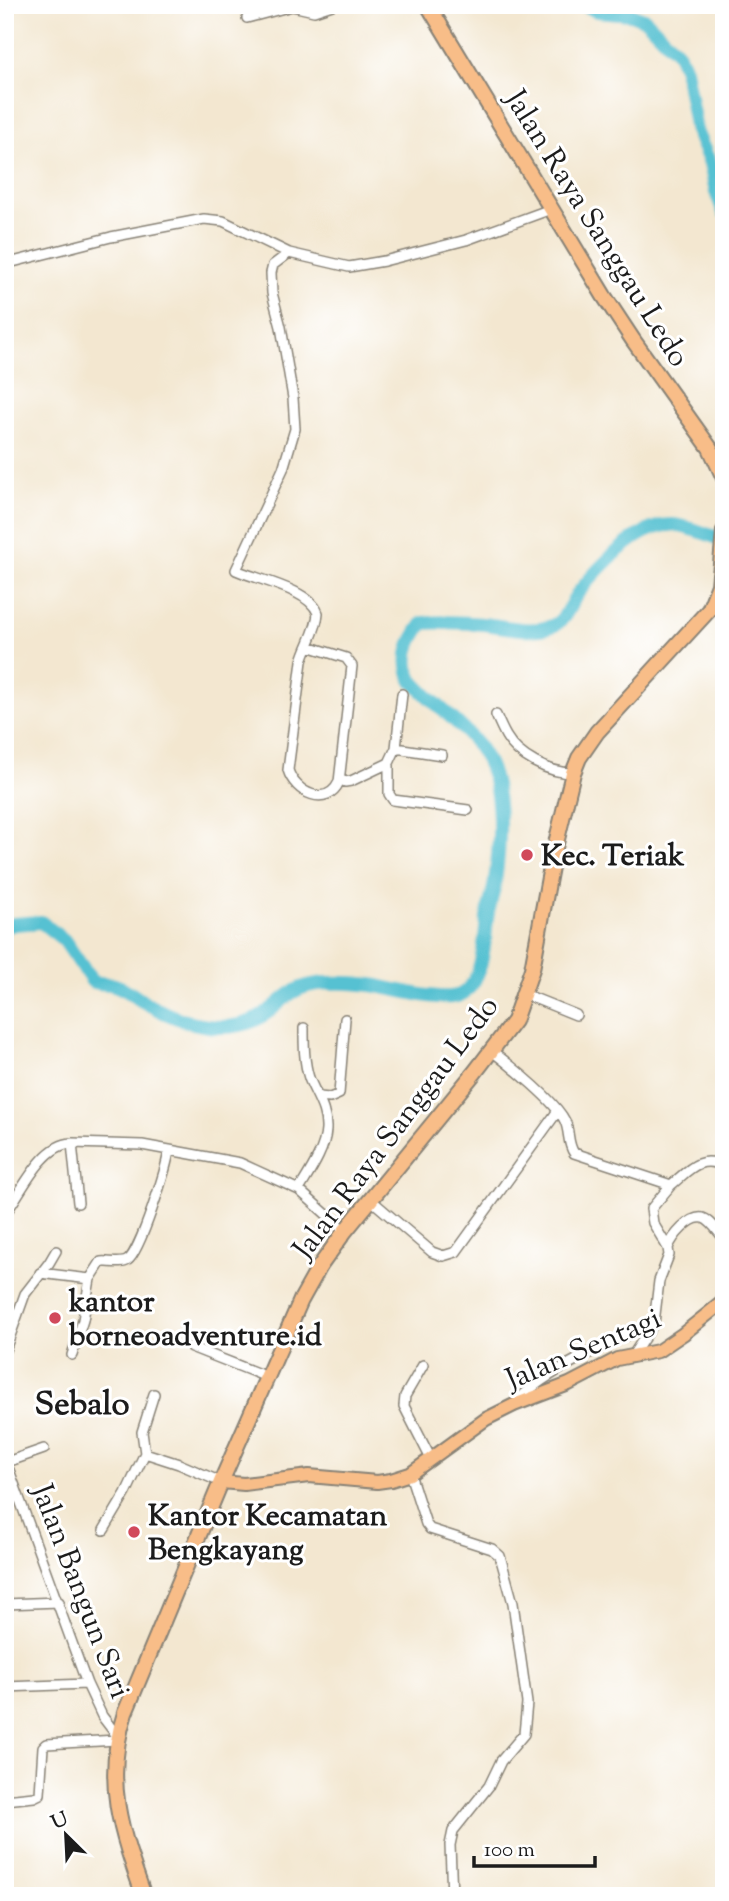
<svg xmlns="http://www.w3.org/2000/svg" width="729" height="1901" font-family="'Sorts Mill Goudy',serif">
<rect width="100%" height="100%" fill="#fff"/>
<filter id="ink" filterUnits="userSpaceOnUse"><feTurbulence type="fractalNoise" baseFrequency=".0143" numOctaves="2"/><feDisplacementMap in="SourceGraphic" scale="14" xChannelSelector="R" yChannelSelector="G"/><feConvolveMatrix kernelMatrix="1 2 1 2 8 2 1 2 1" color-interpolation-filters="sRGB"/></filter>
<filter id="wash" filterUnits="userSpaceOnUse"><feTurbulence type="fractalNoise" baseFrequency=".00686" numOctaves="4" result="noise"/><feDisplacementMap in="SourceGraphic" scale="28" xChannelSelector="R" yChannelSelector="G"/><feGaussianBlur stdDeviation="1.57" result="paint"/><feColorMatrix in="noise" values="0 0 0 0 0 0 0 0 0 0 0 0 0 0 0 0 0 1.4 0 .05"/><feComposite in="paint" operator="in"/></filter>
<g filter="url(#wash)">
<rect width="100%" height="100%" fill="#f3e7d0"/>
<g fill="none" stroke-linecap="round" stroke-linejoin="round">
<path stroke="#57c1d2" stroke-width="14" d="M583,5L597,11L631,14L646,20L678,53L685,69L696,131L710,163L716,192L724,212
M5,927L14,924L41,922L64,940L92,981C101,985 109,982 117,986C127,989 135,997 144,1002C177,1021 219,1036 255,1020C281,1008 284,988 318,984C335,982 355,983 371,985C393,988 441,1003 460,995C483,984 485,940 487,918C489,906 493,894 495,882C500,846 503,794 487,761C471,728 435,707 412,680C402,658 410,641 423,623C443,622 463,622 483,624C505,626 531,634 552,626C566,621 570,603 578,593C598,568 638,524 672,525C689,526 708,535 724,540"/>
</g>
</g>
<g filter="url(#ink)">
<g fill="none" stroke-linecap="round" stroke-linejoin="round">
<defs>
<path id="minor" d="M247,18L292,6L314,11L332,5
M289,253L273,265L271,273L272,293L281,327L293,398L295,429L283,469L236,570C258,580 309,589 318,613C317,630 307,644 302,661L288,770C295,793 327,808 339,782L352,666L346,658L308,646
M5,264L111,237L204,219L223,221L289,253L349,267L384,261L466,240L551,209
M496,715C499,722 502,729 506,736C518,757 549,773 573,773
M396,748L442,755
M389,763V794L393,800L468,810
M340,779L345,782L351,781L389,763L396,748L402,694
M524,994L576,1015
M492,1051C510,1065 556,1102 565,1121C570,1132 567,1143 574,1153L671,1185L651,1209L653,1223L668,1248L669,1255L659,1281L654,1323L633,1355
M319,1097L330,1098L339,1094L345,1019
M72,1143L78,1203
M671,1185C688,1171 701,1153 724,1167
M299,1190C309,1173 325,1150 326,1130C327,1109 316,1096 309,1078C304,1062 304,1045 304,1028
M370,1199L432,1252L443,1256L456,1252L557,1112
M5,1214C21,1193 42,1144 72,1143L142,1145L240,1163L299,1190L345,1231
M668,1248C672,1237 690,1215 703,1218C710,1220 717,1230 721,1235
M40,1273L90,1279L101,1262C108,1261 122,1265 128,1260C140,1252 167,1167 169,1150
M191,1347L267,1377
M5,1350L25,1294L49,1263L56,1251
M72,1355L83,1320L90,1279
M423,1365L405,1396L404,1406L431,1459
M517,1401C544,1372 616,1339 654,1323
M145,1453L142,1432L154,1394
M5,1459L87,1684L102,1716L118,1737
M7,1462L44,1449
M410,1474L426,1524L430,1529L492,1549L500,1556L513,1603L527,1703L524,1734L501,1761L489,1786L453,1831L450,1845L452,1896
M104,1530L126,1493L145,1453L179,1464L221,1482
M5,1604L59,1602
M5,1687L87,1684
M5,1800L34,1797L40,1794L43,1747L46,1744L117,1740"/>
<path id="major" d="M221,1482L244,1484L309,1476L377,1482L391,1480L410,1474L486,1419L514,1405L569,1384L617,1359L658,1351L683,1334L724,1301"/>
<path id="highway" d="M428,5L604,296L633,340L710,448L724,478
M144,1896C121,1832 103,1780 125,1713L221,1482L301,1300L320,1266L345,1231L475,1072L514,1021L532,969L553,856L573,773L579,758L597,732L709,610L719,585L724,531"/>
</defs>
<use href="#minor" stroke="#888276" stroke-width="12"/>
<use href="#major" stroke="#888276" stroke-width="16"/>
<use href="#highway" stroke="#888276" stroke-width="18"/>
<use href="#minor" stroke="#fff" stroke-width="9"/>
<use href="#major" stroke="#f8bd88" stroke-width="12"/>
<use href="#highway" stroke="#f8bd88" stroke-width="14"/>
</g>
</g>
<g fill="#d1495b" stroke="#fff" stroke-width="2.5">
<circle cx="527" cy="855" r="7"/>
<circle cx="55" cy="1318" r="7"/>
<circle cx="134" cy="1532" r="7"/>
</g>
<g text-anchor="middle" stroke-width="6" stroke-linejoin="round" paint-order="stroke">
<g font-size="30" fill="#1c1c1c" stroke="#fff">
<text transform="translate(598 228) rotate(58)" y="10">Jalan Raya Sanggau Ledo</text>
<text transform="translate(395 1127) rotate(-53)" y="10">Jalan Raya Sanggau Ledo</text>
<text transform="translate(583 1348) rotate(-23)" y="10">Jalan Sentagi</text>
<text transform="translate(82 1591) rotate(69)" y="10">Jalan Bangun Sari</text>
</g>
<g font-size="30" font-weight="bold" fill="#1c1c1c" stroke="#fff" text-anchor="start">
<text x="541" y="865">Kec. Teriak</text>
<text x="69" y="1311">kantor<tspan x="69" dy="34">borneoadventure.id</tspan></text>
<text x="148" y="1525">Kantor Kecamatan<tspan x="148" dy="34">Bengkayang</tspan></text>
</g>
<g font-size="33" font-weight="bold" fill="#1c1c1c" stroke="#fff">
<text x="82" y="1414">Sebalo</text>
</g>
</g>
<rect width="729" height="1901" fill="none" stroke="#fff" stroke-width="28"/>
<g transform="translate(66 1835) rotate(336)" stroke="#ffffff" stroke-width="5" paint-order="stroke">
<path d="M0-5L12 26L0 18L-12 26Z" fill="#1c1c1c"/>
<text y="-10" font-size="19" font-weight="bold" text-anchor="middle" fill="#1c1c1c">U</text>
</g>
<path d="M474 1856v10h121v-10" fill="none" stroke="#1c1c1c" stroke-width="3.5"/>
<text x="484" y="1856" font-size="21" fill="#1c1c1c" stroke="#ffffff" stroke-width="5" paint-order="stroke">100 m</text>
</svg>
